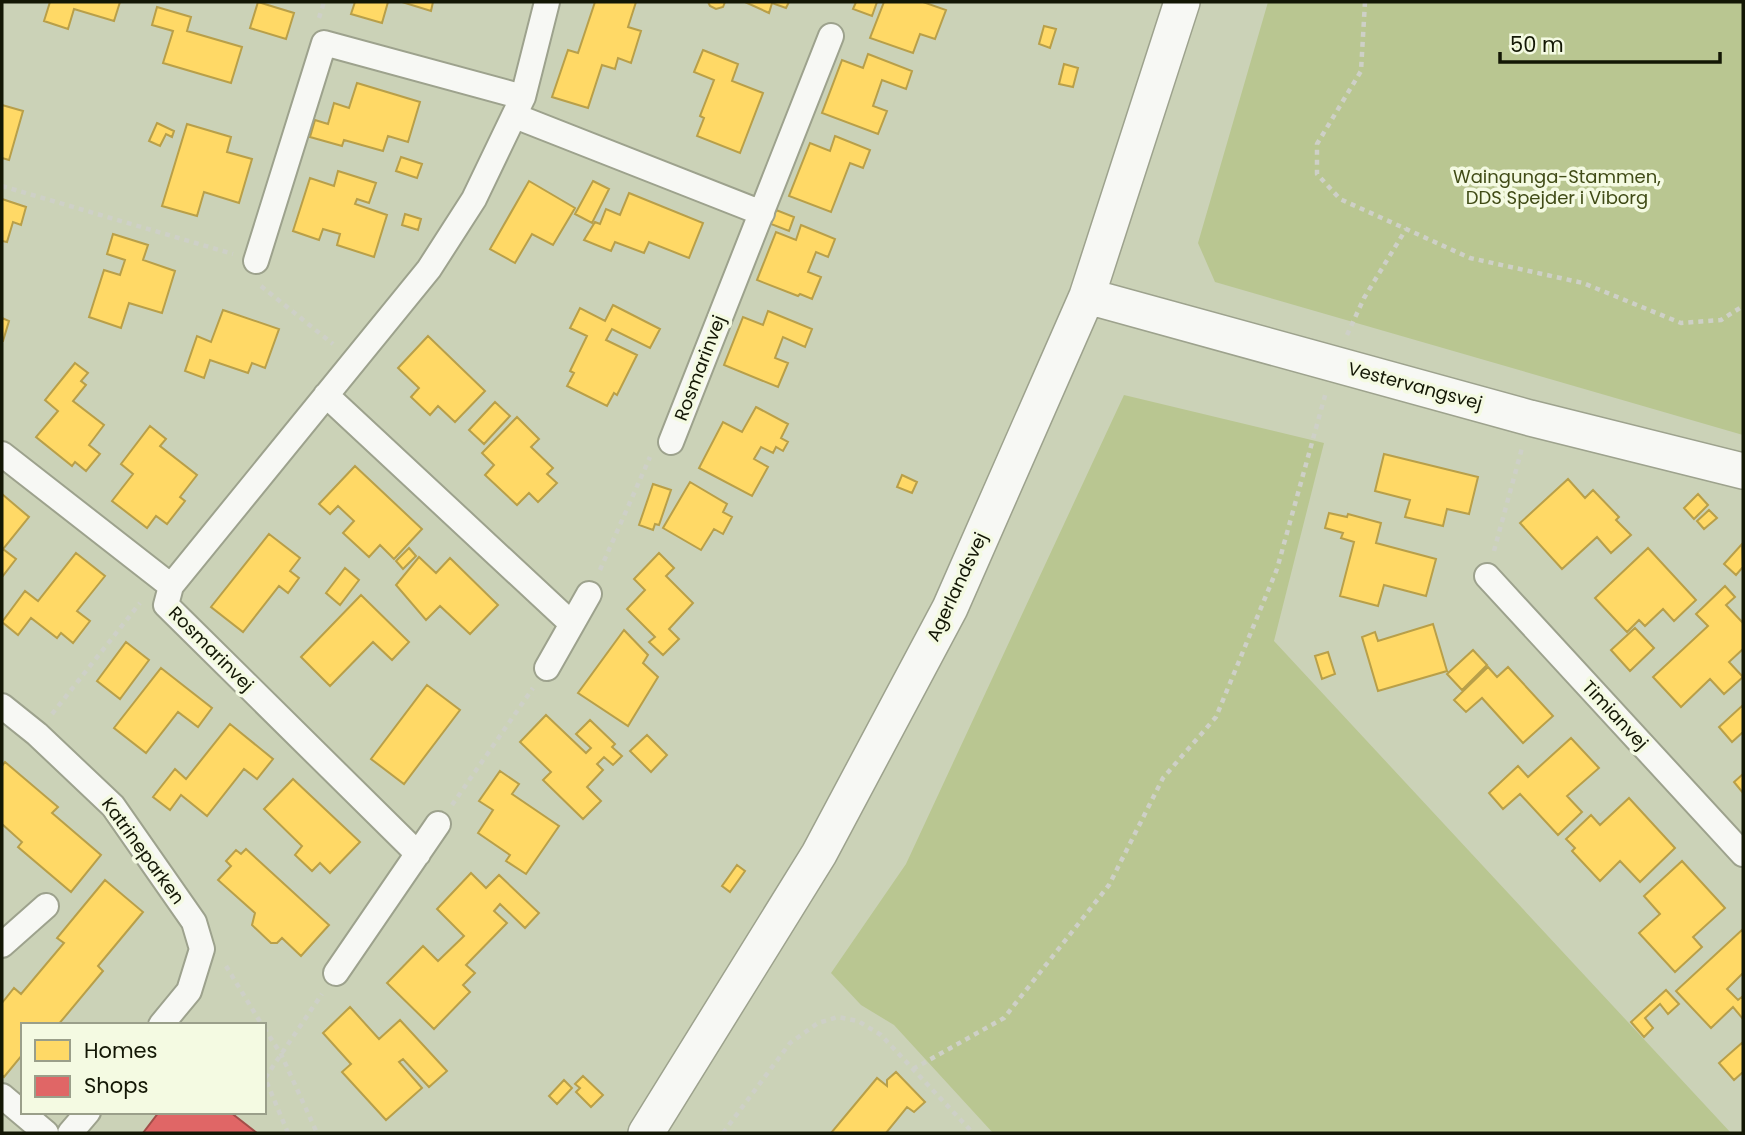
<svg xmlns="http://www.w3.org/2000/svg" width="1745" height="1135" font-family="Poppins,sans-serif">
<rect width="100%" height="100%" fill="#cbd2b7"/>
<path fill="#b9c691" d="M1268,2H1743V435L1215,282L1198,243Z
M1124,395L1324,443L1274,641L1731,1133H993L894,1025L861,1005L831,973L906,864Z"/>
<path fill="#ffd966" stroke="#b89f49" stroke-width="2" d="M50,2H120L114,21L74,9L68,29L44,21Z
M258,2L294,13L286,39L250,28Z
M355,2H388L382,23L351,14Z
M402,2H433L431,11Z
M595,2H636L628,27L641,31L631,63L618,58L615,69L602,65L588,108L552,97L568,50L578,53Z
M708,2H725L723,7L716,9L710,6Z
M745,2H789L786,8L772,3L769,13Z
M856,2H877L872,16L853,9Z
M884,2H923L946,10L935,39L920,34L913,53L870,38Z
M157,7L191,17L187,31L242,47L231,83L163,63L173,31L152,25Z
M1044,26L1056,29L1050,48L1039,44Z
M703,50L738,64L732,81L763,93L740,153L697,136L704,118L700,116L714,80L694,72Z
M868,54L912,71L906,89L882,80L873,106L887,111L878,134L822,113L842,60L863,68Z
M1064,64L1078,68L1073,87L1059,84Z
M357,83L420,102L408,142L388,136L383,151L344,140L342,146L310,137L315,120L328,124L334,103L349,108Z
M2,105L23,111L9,160L2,158Z
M157,123L174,131L172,137L166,134L160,146L149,141Z
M187,124L231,137L227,152L252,159L239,203L204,192L197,216L162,206Z
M835,136L870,150L863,168L850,163L831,212L789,196L810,143L830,151Z
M401,157L422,164L417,178L396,171Z
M338,171L376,183L369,203L357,199L355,204L387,215L374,257L337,245L340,234L323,229L319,240L293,231L310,178L334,186Z
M529,181L575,208L553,245L532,234L515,263L490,249Z
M593,181L609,189L592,223L575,214Z
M629,193L703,223L689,258L649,242L644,253L615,242L611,251L584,240L595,222L600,224L606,209L620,215Z
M2,199L26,207L21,225L13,222L7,242L2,241Z
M776,210L794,217L789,231L771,224Z
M405,214L421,219L418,230L402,225Z
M801,225L835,239L828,257L816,252L808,272L821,277L812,299L800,294L798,296L757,280L776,232L796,240Z
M113,234L148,245L143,260L175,271L162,313L129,303L121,328L89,317L104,270L120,275L125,260L107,254Z
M613,305L660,329L650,348L612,329L606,340L637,355L617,395L614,393L607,406L567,386L574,373L570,371L587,336L570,328L580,308L605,321Z
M223,310L279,329L265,368L252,363L248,373L210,360L204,378L185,371L197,336L211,342Z
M768,311L812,329L805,347L783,337L775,358L788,363L778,387L724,365L743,317L763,325Z
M2,318L9,321L3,341H2Z
M428,336L485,391L455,422L438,406L430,415L411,397L419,388L398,368Z
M75,363L88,373L81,381L86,385L73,401L104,425L89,445L100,454L86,471L75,462L72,466L36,437L58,411L45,400Z
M495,402L510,416L484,444L469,430Z
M756,407L788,424L781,438L788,442L783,451L776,447L773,453L761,447L754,459L768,467L752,496L699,468L723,422L742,432Z
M517,417L539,439L531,447L553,468L547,474L557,483L538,502L529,493L517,505L485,475L494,465L482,453Z
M150,426L166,439L160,446L197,475L180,497L185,501L167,524L156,516L147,528L112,501L133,474L121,464Z
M1384,454L1478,477L1469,514L1447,509L1443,526L1405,517L1410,500L1375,491Z
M355,466L422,529L394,559L380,545L369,557L343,533L354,521L338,506L330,514L319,504Z
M902,475L917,482L912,493L897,487Z
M1568,479L1585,498L1593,490L1619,517L1616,520L1631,535L1611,553L1597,537L1562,569L1520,523Z
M690,482L727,504L723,512L732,517L723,534L714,529L701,550L663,528Z
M653,484L671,490L659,525L655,524L653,530L639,525Z
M2,494L29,517L3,549L16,559L2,577Z
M1698,494L1708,505L1694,519L1684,508Z
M1709,510L1717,518L1704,529L1697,521Z
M1329,513L1347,517L1348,514L1381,523L1376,543L1436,559L1426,596L1384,585L1378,606L1340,596L1354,542L1341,538L1343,533L1325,528Z
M269,534L300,558L290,571L299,578L288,593L279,586L243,632L211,607Z
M1742,544L1743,567L1736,575L1724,564Z
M409,548L416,556L403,569L396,561Z
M1648,548L1696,600L1674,621L1663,609L1645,626L1639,620L1627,632L1595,598Z
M76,553L105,576L77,611L90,621L73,643L61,633L57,638L31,618L18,635L2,622L25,591L38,601Z
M659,553L674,568L666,576L693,603L669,629L679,639L663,655L649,642L655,637L627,609L645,590L634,579Z
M419,557L436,573L450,558L498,605L470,634L440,606L426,620L396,585Z
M345,568L359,580L340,605L326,593Z
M1725,586L1735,597L1726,605L1743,623V649L1729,662L1743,677L1724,694L1710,679L1681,707L1653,677L1708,626L1696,614Z
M361,595L409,642L392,660L373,642L330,686L301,657Z
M1433,624L1447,671L1378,691L1362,637L1375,632L1378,641Z
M1635,628L1654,648L1630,671L1611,650Z
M624,630L648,655L643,663L658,677L628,726L578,693Z
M126,642L149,660L120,699L97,681Z
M1473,650L1487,665L1462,690L1447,674Z
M1328,652L1335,674L1322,679L1315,656Z
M1488,667L1497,677L1508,667L1553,716L1523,743L1482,698L1466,712L1454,700Z
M161,668L212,708L198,727L178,712L146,753L114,728Z
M427,685L460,710L404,784L371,759Z
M1743,705V732L1732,742L1719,727Z
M546,715L586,753L591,748L576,734L590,720L615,744L612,747L622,756L613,765L604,757L597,764L603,770L587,787L601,801L583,819L543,780L551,772L520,742Z
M230,724L273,759L257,779L244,769L207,816L181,795L170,810L153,797L175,769L186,779Z
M647,735L667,755L651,772L630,751Z
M1571,738L1599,768L1567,796L1582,812L1558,835L1520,794L1503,809L1489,793L1518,766L1528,777Z
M5,762L58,807L52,813L101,855L71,892L18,847L22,842L2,824V766Z
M500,771L519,784L512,794L559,826L526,874L506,861L510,855L478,833L493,810L479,801Z
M1743,774V793L1734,782Z
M293,779L360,842L330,873L320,863L312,871L295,855L302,846L264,809Z
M1629,798L1675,848L1640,882L1620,861L1600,881L1572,851L1575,848L1566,839L1591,815L1600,825Z
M246,849L329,925L301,956L282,938L277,943H271L252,925L255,913L218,880L231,866L226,861L236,850L241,854Z
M1682,861L1725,908L1693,937L1702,947L1675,972L1639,933L1660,914L1644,896Z
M737,865L745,871L730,892L722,886Z
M471,873L486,888L499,875L539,913L525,928L500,904L494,911L507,923L466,965L475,973L463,985L470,992L434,1029L387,983L423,946L438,961L464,936L437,909Z
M105,880L143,912L98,966L103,971L58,1025L49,1023L47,1025H23V1054L4,1077L2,1075V1003L14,988L21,994L64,943L57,938Z
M1743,929V973L1727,989L1738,1000L1743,996V1019L1733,1007L1711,1028L1676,991Z
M1666,990L1679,1004L1668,1014L1660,1004L1645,1018L1653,1028L1644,1037L1631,1022Z
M350,1007L379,1039L400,1020L447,1071L429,1087L403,1059L399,1062L422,1088L386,1120L342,1072L351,1064L323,1033Z
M1743,1042V1072L1734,1080L1719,1063Z
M896,1072L925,1102L914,1112L907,1107L886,1133H831L877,1078L887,1086V1080Z
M583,1076L603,1095L591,1107L576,1092L580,1088L575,1084Z
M564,1080L572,1088L557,1104L549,1096Z"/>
<path fill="#e06666" stroke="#a24e49" stroke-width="2" d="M159,1112H230L257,1133H143Z"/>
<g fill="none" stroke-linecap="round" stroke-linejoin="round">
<defs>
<path id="street" d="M515,116L762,213
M256,261L324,43L523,97
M326,395L572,624
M671,442L831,36
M2,454L171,586
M1487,576L1743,854
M547,668L589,594
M2,706L37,734L113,806L194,922L202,949L189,991L161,1025
M418,854L166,605L171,586L429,269L474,199L523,97L547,2
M2,945L46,906
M336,973L438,824
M2,1096L46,1133
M70,1133L88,1112"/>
<path id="secondary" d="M1087,296L1530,418L1743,471
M646,1133L819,854L950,608L1087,296L1182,2"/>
</defs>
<use href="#street" stroke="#9da28d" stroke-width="28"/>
<use href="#secondary" stroke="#9da28d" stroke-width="38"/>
<path stroke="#ced0c7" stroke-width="4.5" stroke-dasharray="5 5" stroke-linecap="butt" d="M1365,2L1361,71L1317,144V174L1340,199L1470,258L1583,283L1681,323L1721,320L1743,306
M319,18L324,2
M2,186L233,254
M261,286L333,344
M1347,335L1364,298L1406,229
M1494,551L1522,448
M600,570L650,457
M52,714L140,603
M452,805L533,688
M226,966L262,1025
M264,1028L281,1054L317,1133
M913,1069L1004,1018L1109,885L1163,778L1216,717L1277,569L1326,392
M288,1133L265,1078L322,994
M723,1133L790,1043L818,1023L838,1017L858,1021L881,1035L973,1133"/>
<use href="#street" stroke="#f7f8f4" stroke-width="24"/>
<use href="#secondary" stroke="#f7f8f4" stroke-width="35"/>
</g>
<g text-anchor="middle" stroke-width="7" stroke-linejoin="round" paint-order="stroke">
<g font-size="18" fill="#404b16" stroke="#f4fae2">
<text x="1557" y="183">Waingunga-Stammen,<tspan x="1557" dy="21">DDS Spejder i Viborg</tspan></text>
</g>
<g font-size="18" fill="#131705" stroke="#f4fae2">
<text transform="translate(700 368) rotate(-69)" y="6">Rosmarinvej</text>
<text transform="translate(1415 386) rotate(15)" y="6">Vestervangsvej</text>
<text transform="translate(957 587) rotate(-65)" y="6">Agerlandsvej</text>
<text transform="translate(211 649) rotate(45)" y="6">Rosmarinvej</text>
<text transform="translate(1615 715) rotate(47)" y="6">Timianvej</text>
<text transform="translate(143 851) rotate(54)" y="6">Katrineparken</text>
</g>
</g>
<rect width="1745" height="1135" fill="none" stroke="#131705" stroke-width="7"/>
<rect x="21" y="1023" width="245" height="91" fill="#f4fae2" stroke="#9a9f8a" stroke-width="2"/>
<rect x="35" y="1040" width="35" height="21" fill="#ffd966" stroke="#9a9f8a" stroke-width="2"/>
<text x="84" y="1058" font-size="21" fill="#131705">Homes</text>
<rect x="35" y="1076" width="35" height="21" fill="#e06666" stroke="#9a9f8a" stroke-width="2"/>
<text x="84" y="1093" font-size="21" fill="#131705">Shops</text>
<path d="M1500 52v10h220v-10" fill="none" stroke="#131705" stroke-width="3.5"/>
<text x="1510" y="52" font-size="21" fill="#131705" stroke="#f4fae2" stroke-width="5" paint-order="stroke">50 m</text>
</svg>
